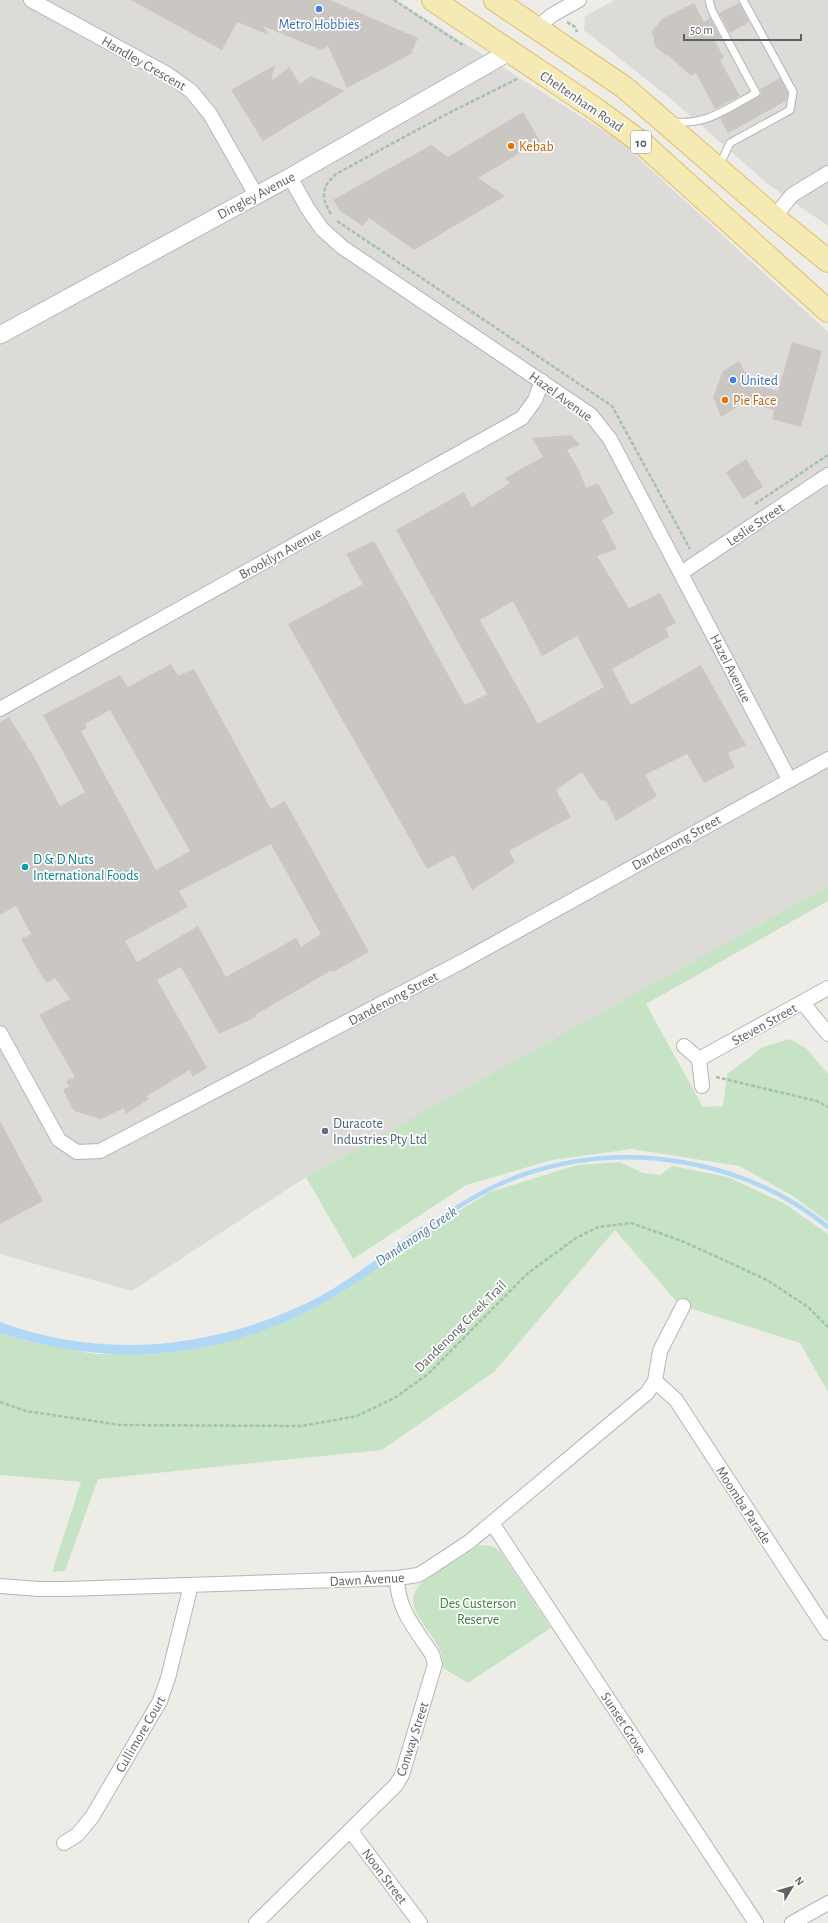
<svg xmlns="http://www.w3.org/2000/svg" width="828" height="1923" font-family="'Alegreya Sans',sans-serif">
<rect width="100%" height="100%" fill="#eeece6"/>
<path fill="#dddbd8" d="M0,0H396L620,141L828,332V886L306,1177L132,1291L0,1254Z
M615,0H828V226L769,185L672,100L584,30L585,16Z"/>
<path fill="#c7e3c6" d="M828,886V901L646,1004L703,1107L723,1106L727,1074L763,1047L790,1039L806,1048L828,1074V1222L793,1196L739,1166L632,1149L552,1160L466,1185L353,1259L306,1177Z
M620,1162L643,1173L660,1175L672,1166L728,1177L785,1204L828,1234V1392L800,1343L683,1306L676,1301L615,1230L494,1372L382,1450L98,1479L65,1571L52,1572L81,1482L0,1475V1333L26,1341L94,1354L168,1353L212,1346L245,1337L281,1323L340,1293L457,1212L490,1192L577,1165Z
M480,1545L492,1546L500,1551L551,1628L468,1683L443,1668C448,1636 391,1610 423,1582Z"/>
<path fill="#b0d8f5" d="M422,1226L427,1233C398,1253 370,1275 340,1293C233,1359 119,1371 0,1333V1322C102,1360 212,1349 309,1302C348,1283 386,1251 422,1226Z"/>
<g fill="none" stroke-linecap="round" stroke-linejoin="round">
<path stroke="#b0d8f5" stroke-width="4.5" d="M419,1233C453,1209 488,1186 528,1173C629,1140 745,1160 828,1227"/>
</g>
<path fill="#cac7c3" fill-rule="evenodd" d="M131,0H330L418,38L411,54L347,88L328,46L321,50L263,26L269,35L237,22L222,50Z
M694,3L704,22L710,18L721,38L715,41L724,58L720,60L740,96L715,109L696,73L691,76L668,55L667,56L655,46L652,31L663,18Z
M739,3L749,22L730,33L719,13Z
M275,65L271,81L289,67L300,84L311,76L345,91L263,141L231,90Z
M780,78L788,93L786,101L728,133L720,118L758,97L761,94L760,89Z
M523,112L540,141L478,178L505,196L414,250L369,218L363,226L340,211L333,200L431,145L448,157Z
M792,342L822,351L801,427L772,419L774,410L741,401L737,407L721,417L713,397L723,371L739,361L751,384L778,391Z
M571,435L580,445L567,450L579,470L586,488L598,483L614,513L602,520L617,549L597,556L629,608L660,593L676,623L666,628L669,637L612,669L631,705L701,665L746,745L728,753L735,767L704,783L687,754L645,775L657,796L616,821L606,801L600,800L582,772L556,790L571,817L509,851L515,862L472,890L454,855L427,869L288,624L363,584L346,554L374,541L465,705L487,694L396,530L464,492L472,507L510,483L505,478L543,457L532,438ZM513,601L542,656L577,636L604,687L538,724L480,620Z
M746,459L763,487L743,499L726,472Z
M171,664L178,676L194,669L271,809L285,801L369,952L333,972L332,970L255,1015L256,1017L219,1034L181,967L157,980L207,1068L192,1077L190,1070L147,1096L149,1099L126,1114L124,1108L101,1119L74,1111L63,1090L69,1086L66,1081L75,1077L39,1015L70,999L55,978L46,983L21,939L31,934L16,906L0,915V722L9,717L34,757L60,806L85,792L43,715L120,675L128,687ZM110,710L190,851L156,870L81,731L87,728L85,724ZM271,844L321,934L301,947L296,938L226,977L198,926L137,962L125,941L188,907L179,891Z
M0,1121L43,1201L0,1224Z"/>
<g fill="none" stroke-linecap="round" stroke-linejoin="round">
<defs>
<path id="service" d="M674,122C707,125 728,108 756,93L712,11L709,0
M719,166L730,143L790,110L793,92L743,0"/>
<path id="minor" d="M31,0L167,74L191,91L210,114L256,195
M536,29L552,15L579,0
M290,177L308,209L322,229L342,247L591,415L610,439L789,779
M774,217L792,195L828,173
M681,573L828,475
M0,709L522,418L535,400L542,381
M803,1003L828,1034
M0,1033L59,1140L77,1152L100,1151L463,961L828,759
M684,1046L699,1059L702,1086
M699,1059L828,988
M655,1381L676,1400L828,1633
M492,1523L756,1923
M0,1586L39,1589H66L397,1578L418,1575L425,1571L469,1542L647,1393L655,1381L660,1351L683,1306
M350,1830L420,1923
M64,1843L77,1835L92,1817L160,1701L168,1678L191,1585
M256,1923L396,1785L402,1775L435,1664L432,1654C416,1630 397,1609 397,1578
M792,1923L828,1903"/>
<path id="tertiary" d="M0,335L290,177L509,52"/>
<path id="primary" d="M433,0L597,110L642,143L828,311
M495,0L624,87L774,217L828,261"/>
</defs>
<use href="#service" stroke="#b3b6b9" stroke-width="9"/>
<use href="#minor" stroke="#b3b6b9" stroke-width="16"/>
<use href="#tertiary" stroke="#b3b6b9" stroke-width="19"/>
<use href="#primary" stroke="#e1be6d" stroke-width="24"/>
<path stroke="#a0c3a9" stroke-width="2.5" stroke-dasharray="4 2" stroke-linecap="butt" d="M394,0L461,44L465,45
M567,22L575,27L577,32
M331,214C321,198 321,187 336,174L443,116L517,79
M337,221L612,406L690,549
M755,504L828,455
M716,1077L817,1101L828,1107
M0,1402L26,1411L120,1425L302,1426L357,1416L396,1397L428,1374L527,1274L576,1238L598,1227L631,1223L682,1241L767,1280L808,1307L828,1327"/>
<use href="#service" stroke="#fff" stroke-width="7"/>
<use href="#minor" stroke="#fff" stroke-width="14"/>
<use href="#tertiary" stroke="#fff" stroke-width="17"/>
<use href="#primary" stroke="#f5eab4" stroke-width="22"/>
</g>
<g fill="#3f7fe0" stroke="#fff" stroke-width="1.5">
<circle cx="319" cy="9" r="4"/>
<circle cx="733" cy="380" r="4"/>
</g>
<g fill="#e8710a" stroke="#fff" stroke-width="1.5">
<circle cx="511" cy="146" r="4"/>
<circle cx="725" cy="400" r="4"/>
</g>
<circle fill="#0f9aa8" stroke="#fff" stroke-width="1.5" cx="25" cy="867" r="4"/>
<circle fill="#5c6f8a" stroke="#fff" stroke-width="1.5" cx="325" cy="1131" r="4"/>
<g text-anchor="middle" stroke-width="3.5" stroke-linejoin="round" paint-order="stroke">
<rect fill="#fff" stroke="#8e9093" stroke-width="1" x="631" y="131" width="20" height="22" rx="3"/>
<g font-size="13" font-weight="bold" fill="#5e6165">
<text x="641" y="147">10</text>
</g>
<g font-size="14" fill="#366cbe" stroke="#fff">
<text x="319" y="29">Metro Hobbies</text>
<text x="741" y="385" text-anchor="start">United</text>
</g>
<g font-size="14" fill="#5e6165" stroke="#fff">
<text transform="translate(144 63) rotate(30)" y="5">Handley Crescent</text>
<text transform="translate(582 101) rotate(34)" y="5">Cheltenham Road</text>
<text transform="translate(256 195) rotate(-28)" y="5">Dingley Avenue</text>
<text transform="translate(561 396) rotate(36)" y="5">Hazel Avenue</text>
<text transform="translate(755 524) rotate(-34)" y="5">Leslie Street</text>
<text transform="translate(280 553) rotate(-29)" y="5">Brooklyn Avenue</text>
<text transform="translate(731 668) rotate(63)" y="5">Hazel Avenue</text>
<text transform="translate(676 842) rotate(-29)" y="5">Dandenong Street</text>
<text transform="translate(393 998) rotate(-28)" y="5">Dandenong Street</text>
<text transform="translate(764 1024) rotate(-29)" y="5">Steven Street</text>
<text transform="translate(460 1326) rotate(-45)" y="5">Dandenong Creek Trail</text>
<text transform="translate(744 1505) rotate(57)" y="5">Moomba Parade</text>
<text transform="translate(367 1579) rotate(-3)" y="5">Dawn Avenue</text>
<text transform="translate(624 1723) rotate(57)" y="5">Sunset Grove</text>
<text transform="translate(140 1734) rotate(-60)" y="5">Cullimore Court</text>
<text transform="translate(412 1739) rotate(-72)" y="5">Conway Street</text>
<text transform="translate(385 1876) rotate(53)" y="5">Noon Street</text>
</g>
<g font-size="14" fill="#c56008" stroke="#fff" text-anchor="start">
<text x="519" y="151">Kebab</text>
<text x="733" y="405">Pie Face</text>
</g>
<g font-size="14" fill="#0d838f" stroke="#fff" text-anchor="start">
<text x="33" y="864">D &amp; D Nuts<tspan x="33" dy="16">International Foods</tspan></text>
</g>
<g font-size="14" fill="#4e5e75" stroke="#fff" text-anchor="start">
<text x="333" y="1128">Duracote<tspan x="333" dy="16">Industries Pty Ltd</tspan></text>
</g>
<g font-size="14" fill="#408142" stroke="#fff">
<text x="478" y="1608">Des Custerson<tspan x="478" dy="16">Reserve</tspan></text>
</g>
<g font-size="15" font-style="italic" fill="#4e7aa6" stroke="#fff">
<text transform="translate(416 1236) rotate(-34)" y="5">Dandenong Creek</text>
</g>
</g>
<g transform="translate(792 1887) rotate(52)" stroke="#ffffff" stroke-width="3" paint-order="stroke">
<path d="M0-3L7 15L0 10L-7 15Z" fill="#5e6165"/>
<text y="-6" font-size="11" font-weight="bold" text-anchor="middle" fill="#5e6165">N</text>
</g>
<path d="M684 34v6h117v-6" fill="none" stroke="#5e6165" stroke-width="2"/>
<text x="690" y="34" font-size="12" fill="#5e6165" stroke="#ffffff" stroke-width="3" paint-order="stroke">50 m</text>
</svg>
